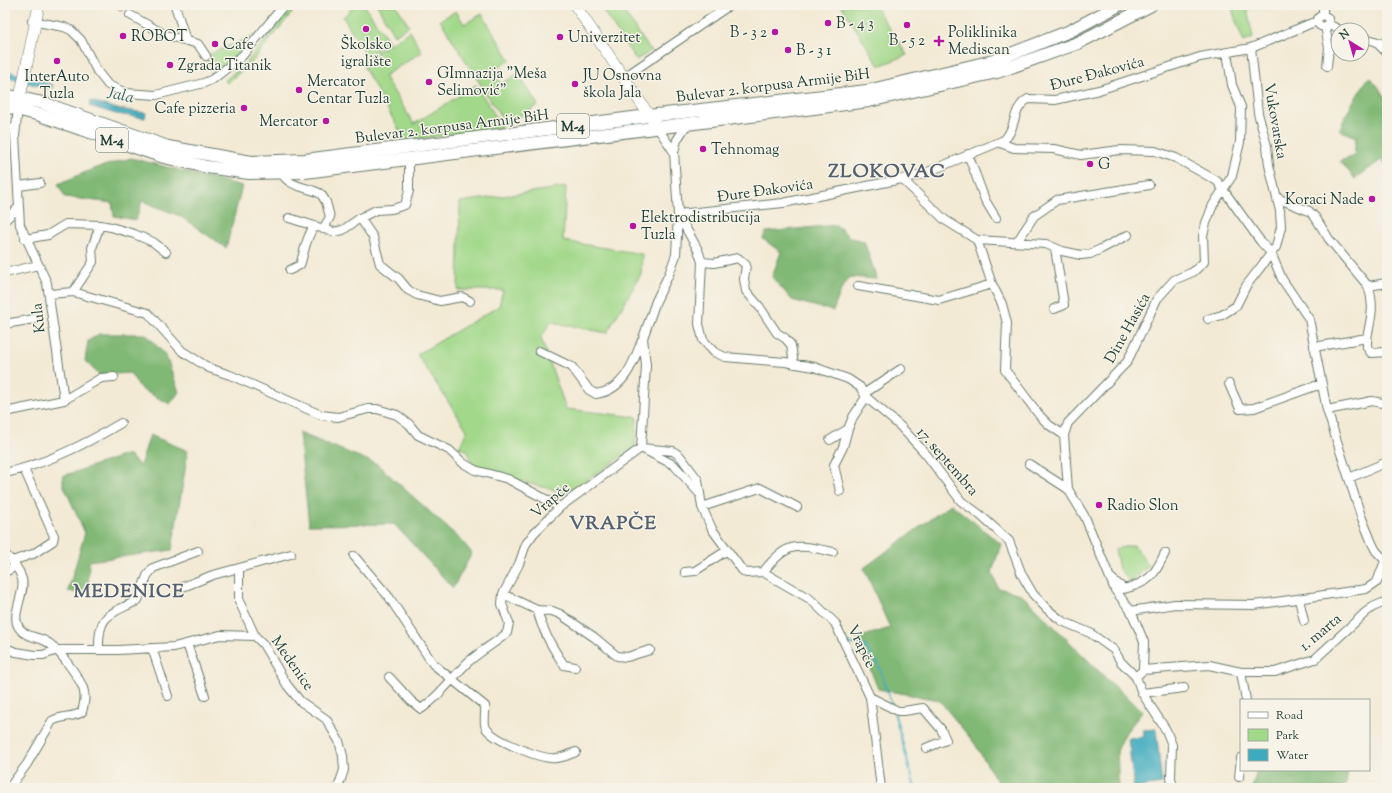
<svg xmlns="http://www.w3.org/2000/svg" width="1392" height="793" font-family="'Sorts Mill Goudy',serif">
<rect width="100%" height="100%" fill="#f7f3e8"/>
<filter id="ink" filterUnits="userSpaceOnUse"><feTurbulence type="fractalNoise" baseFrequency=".025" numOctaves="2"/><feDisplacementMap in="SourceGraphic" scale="8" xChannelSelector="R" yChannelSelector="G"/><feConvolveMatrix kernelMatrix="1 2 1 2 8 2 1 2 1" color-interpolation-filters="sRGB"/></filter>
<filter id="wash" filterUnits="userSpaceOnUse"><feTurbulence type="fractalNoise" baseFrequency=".012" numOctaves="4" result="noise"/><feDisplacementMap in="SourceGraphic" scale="16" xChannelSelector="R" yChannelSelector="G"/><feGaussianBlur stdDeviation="0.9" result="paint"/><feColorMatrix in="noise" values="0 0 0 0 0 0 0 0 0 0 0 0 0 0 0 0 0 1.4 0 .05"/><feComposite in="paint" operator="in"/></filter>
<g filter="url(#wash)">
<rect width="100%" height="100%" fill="#f3ead5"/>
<path fill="#a1d889" stroke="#608a5e" d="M293,5H298L252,62L227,83L225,80L247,62Z
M360,5L365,6L389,42L367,56L343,17L353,7Z
M377,5H396L409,26L394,35Z
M599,5H619L651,51L636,60Z
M841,5H874L907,55L879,66Z
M1231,5H1314L1308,9L1247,8L1253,38L1244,42L1236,22Z
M456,11L464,24L482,14L510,60L493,71L501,84L518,74L538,105L506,125L440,20Z
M410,31L422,52L384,76L414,124L476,85L500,123L501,128L403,141L402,135L361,62Z
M254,35L236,56L214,73L206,56Z
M566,187L563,241L642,254L641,274L607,333L551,322L541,338L566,409L637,417L635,448L567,493L475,470L467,450L459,448L467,430L418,356V354L499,306L503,290H458L460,202Z
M1134,545L1149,566L1136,577L1134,586L1119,569L1115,549Z"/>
<path fill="#80b875" stroke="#507a54" d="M1369,77L1377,85L1387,101V167L1381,160L1355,179L1340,161L1354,156L1356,137L1339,130L1351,105Z
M131,158L242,186L226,248L180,216L142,201L136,220L114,216L112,203L65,197L58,184L93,169Z
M836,225L851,238L864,241L877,279L850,277L841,290L833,311L792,300L772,277L781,252L763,239L766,232Z
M99,334H146L166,356L179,392L170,404L141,389L130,373L99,375L85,361L88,341Z
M299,433L377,464L462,541L472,553L453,588L394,524L309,525Z
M150,435L188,451L172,550L89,561L88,595L68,591L85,533L63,484V476L128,454L140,466Z
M951,504L1001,544L992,572L998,588L1021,594L1111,683L1143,711L1126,732L1117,751L1119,788H1001L975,744L939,700L878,689L858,638L890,628L864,568Z
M1257,770H1348L1346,784L1342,788H1252Z"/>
<path fill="#3eaabe" stroke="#2e7479" d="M5,72H11L53,85L51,89L5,77Z
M91,101L117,109L146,113L145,118L116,114L89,106Z
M1156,729L1162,784L1134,788L1128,738L1144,737L1143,730Z"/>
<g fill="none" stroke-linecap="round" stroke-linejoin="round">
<path stroke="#3eaabe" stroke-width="2" d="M846,643L865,646L878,664L892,706
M894,712L915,788"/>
</g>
</g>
<g filter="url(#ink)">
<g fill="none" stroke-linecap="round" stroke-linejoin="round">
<path stroke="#c9c7b5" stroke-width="8" stroke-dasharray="8 4" stroke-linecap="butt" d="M119,5L130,15"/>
<defs>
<path id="street" d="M175,5L186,41
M1323,11V5
M130,15L166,35L198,44L206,56
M1317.5 21a5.5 5.5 0 1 1 11 0a5.5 5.5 0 1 1-11 0Z
M32,21L64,27L71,30L81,40L97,71L108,85L126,93L156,95L204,83L213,79L242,56L284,5
M1332,26L1340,30
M1326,31L1329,48L1327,66
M1362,37L1387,45
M1376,42L1387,53
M623,78L730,5
M657,127L674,152L678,214L698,250L702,262L699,324L703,340L714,352L725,357L785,362L814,367L848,379L860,387L866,397L900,426L926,454L961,501L979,514L1009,541L1022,575L1033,594L1047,609L1062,621L1090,633L1114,650L1121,662L1136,677L1142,693L1166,730L1172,745L1171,778L1173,788
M5,132L15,127
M1000,143L1014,148L1054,149L1081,155L1120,150L1155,151L1176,158L1217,181L1261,242L1271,253L1282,279L1309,319L1327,410L1361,516L1372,543L1376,551L1387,562
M674,152L677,140L687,124
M968,154L985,200L996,218
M409,158V191L405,205L392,209L376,210L360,218L373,237L380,264L399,279L408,290L417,295L440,301L462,297L470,301
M281,172C289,188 307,186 321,194L326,202L330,217L323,229
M902,179L945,220L977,240L992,284L1002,304L1007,323L1005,370L1040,416L1049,425L1064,435
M19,186L40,183
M1277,198L1309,211L1315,217L1329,239L1368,286L1387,283
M289,218L334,232L343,230L360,218
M5,220L17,209
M25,239L48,235L66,224L100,225L111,227L134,234L153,242L166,252
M977,240L1046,244L1062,251L1081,255L1090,254L1101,249L1128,235
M1017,242L1034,216L1057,200L1149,185
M702,262L714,263L738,258L746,265L744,279L746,291L759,306L777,333L785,338L791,345L794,364
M290,270L300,265C305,250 305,240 314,226
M5,273L38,265
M858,286L939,300L992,284
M73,292L93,262L92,248L100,225
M50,294L73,292L148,313L182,351L209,368L230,375L321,415L338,417L368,409H377L397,415L409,424L418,435L449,450L463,463L475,470L508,479L560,507
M1054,309L1064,305L1055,248
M1208,319L1222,315L1236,306L1246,286L1276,247L1281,227L1280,211L1269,165L1267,146L1258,113L1251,48
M5,324L34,319
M1367,338C1371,318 1375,305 1368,286
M1314,347L1367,338V347L1371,353L1387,352
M539,351L572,367L589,390L596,394C624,390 633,364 642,340
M1229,384L1240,409L1254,408L1321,384
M865,393L901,369
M64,400L101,378L114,377
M1327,410L1372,401L1387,404
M5,412L64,400L47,283L20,225L15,136L18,108
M830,440L848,429L853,417L866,397
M1029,464L1068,489
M5,473C46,464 86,444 121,423
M1349,478L1387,462
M840,491L834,465L843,447L848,429
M702,507L760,488L797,507
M5,554C12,561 19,568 22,579C26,594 9,616 20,629C27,638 38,636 47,642C57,647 79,677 83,688C86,696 84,704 82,712C73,718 62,715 52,721L27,764L9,788
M354,556L389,597L433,664L485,706C486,712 483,723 486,728C493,740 542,760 556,758C562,758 570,754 576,752
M12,561L33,554L53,541L54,536L24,469
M239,569V601L255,636
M5,572L16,566
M685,572L695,571L726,551
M763,572C788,541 796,544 833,552
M1111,578L1124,589C1150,582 1154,576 1165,553
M180,588L213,575L291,554
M503,594L537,610L552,611L560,614L594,637L617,656L627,657L650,650
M1299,599L1304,621
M537,610C543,632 552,647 564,665L575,667
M1131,611L1175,604L1254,605L1366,589L1377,582L1385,561
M187,644L205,696
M5,648L16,652L35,655H43L57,650H118L174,647L220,635L255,636L263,644L287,685L300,701L326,719L339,741L343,756L344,770L338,788
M152,648L168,696
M99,649C98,613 110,615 138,600L147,576L153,568L198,551
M1143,670L1144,642L1131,611L1115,590L1085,517L1068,489L1064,435L1068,423L1127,362L1157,299L1174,280L1193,272L1204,262L1203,236L1206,223L1213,205L1232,176L1240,142L1241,107L1232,85L1227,52
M1241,672L1246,700
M1139,674L1143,670L1209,665L1241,672H1275L1315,659L1366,612L1373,607L1387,601
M389,677L411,701L421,709C439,697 451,679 467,663C479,652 494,644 507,633L509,623L502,604L503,594L519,564L526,544L534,533L560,507L641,448L674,465L699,493
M1142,693L1184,688
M870,697L898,711H904L923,708L941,729L946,740L926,748
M1239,777L1241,758
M881,788L870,697L835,623L810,599L763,572L746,573L742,570L712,529L702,507L698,480L680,456L673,451L641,448L646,365L643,338L656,301L669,274L676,255L678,214L783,203L902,179L923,174L1004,140C1017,129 1011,109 1028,99L1055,100L1099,90L1200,57L1251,48L1312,23"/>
<path id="secondary" d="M575,5L657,127
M18,107L39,5"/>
<path id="primary" d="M5,95L43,103L168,147L251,162L305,160L648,116L867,91L993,61L1070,31L1119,5
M5,106L40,115L164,157L207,167L249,173L305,172L869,101L997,72L1078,43L1151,5"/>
</defs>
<use href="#street" stroke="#697a6c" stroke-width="10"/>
<use href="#secondary" stroke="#697a6c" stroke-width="12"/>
<use href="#primary" stroke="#697a6c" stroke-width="14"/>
<use href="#street" stroke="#fff" stroke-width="8"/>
<use href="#secondary" stroke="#fff" stroke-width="11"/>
<use href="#primary" stroke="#fff" stroke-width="12"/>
</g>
</g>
<g fill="#b5179e" stroke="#f7f3e8" stroke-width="1.5">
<circle cx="828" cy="23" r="4"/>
<circle cx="907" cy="25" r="4"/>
<circle cx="366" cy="29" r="4"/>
<circle cx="775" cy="32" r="4"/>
<circle cx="123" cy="36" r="4"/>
<circle cx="560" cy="37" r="4"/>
<path d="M937 35h4v4h4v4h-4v4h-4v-4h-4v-4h4z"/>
<circle cx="215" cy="44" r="4"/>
<circle cx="788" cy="50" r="4"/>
<circle cx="57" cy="61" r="4"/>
<circle cx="170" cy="65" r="4"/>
<circle cx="429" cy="82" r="4"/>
<circle cx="575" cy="84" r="4"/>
<circle cx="299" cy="90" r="4"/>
<circle cx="244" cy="108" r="4"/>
<circle cx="326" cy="121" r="4"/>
<circle cx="703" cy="149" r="4"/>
<circle cx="1090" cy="164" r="4"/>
<circle cx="1372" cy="199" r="4"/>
<circle cx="633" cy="226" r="4"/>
<circle cx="1099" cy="505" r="4"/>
</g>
<g text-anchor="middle" stroke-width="3" stroke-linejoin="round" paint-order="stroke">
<g fill="#f7f3e8" stroke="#60746a" stroke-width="1">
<rect x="557" y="114" width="32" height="24" rx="3"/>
<rect x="96" y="128" width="32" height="24" rx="3"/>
</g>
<g font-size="14" font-weight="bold" fill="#1f3d34">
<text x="573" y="131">M-4</text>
<text x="112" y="145">M-4</text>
</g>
<g font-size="15" fill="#1f3d34" stroke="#f7f3e8" text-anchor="start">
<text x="836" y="28">B - 4 3</text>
<text x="767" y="37" text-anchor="end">B - 3 2</text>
<text x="948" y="37">Poliklinika<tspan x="948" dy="17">Mediscan</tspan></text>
<text x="131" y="41">ROBOT</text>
<text x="568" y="42">Univerzitet</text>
<text x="907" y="45" text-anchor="middle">B - 5 2</text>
<text x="223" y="49">Cafe</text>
<text x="366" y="49" text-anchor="middle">Školsko<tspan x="366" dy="17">igralište</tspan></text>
<text x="796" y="55">B - 3 1</text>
<text x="178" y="70">Zgrada Titanik</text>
<text x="437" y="78">GImnazija "Meša<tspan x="437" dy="17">Selimović"</tspan></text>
<text x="583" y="80">JU Osnovna<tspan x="583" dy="17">škola Jala</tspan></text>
<text x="57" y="81" text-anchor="middle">InterAuto<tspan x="57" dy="17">Tuzla</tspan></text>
<text x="307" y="86">Mercator<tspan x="307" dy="17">Centar Tuzla</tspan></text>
<text x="236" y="113" text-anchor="end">Cafe pizzeria</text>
<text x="318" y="126" text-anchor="end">Mercator</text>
<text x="711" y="154">Tehnomag</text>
<text x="1098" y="169">G</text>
<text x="1364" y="204" text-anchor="end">Koraci Nade</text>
<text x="641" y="222">Elektrodistribucija<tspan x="641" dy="17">Tuzla</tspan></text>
<text x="1107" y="510">Radio Slon</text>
</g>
<g font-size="15" fill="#1f3d34" stroke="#f7f3e8">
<text transform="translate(1097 73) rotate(-15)" y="5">Đure Đakovića</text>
<text transform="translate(773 85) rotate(-7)" y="5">Bulevar 2. korpusa Armije BiH</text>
<text transform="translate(1276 121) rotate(80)" y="5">Vukovarska</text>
<text transform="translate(452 126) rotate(-7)" y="5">Bulevar 2. korpusa Armije BiH</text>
<text transform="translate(765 190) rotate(-8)" y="5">Đure Đakovića</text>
<text transform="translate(38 318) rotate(-96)" y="5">Kula</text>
<text transform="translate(1127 328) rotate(-61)" y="5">Dine Hasića</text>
<text transform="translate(948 461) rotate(49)" y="5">17. septembra</text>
<text transform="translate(550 500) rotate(-41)" y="5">Vrapče</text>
<text transform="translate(1320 632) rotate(-40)" y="5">1. marta</text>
<text transform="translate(862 646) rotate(64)" y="5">Vrapče</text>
<text transform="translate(293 663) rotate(55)" y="5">Medenice</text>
</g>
<g font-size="16" font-style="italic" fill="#285e5d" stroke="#f7f3e8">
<text transform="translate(121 94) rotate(12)" y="6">Jala</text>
</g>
<g font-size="19" font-weight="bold" letter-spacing="1" fill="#55616e" stroke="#f7f3e8">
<text x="887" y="177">ZLOKOVAC</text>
<text x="613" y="529">VRAPČE</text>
<text x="129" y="597">MEDENICE</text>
</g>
</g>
<rect width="1392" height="793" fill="none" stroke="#f7f3e8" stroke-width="20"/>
<rect x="1240" y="699" width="130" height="72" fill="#f7f3e8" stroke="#a1aaa0"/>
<rect x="1248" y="712" width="20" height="6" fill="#ffffff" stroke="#a1aaa0"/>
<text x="1276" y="719" font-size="12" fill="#1f3d34">Road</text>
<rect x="1248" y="729" width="20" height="12" fill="#a1d889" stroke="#a1aaa0"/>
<text x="1276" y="739" font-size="12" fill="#1f3d34">Park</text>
<rect x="1248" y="749" width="20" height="12" fill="#3eaabe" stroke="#a1aaa0"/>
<text x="1276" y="759" font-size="12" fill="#1f3d34">Water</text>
<g transform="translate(1350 42) rotate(323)"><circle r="19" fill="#f7f3e8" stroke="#a1aaa0"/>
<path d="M0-3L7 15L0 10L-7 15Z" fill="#b5179e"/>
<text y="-6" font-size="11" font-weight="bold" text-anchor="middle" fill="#1f3d34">N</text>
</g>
</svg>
